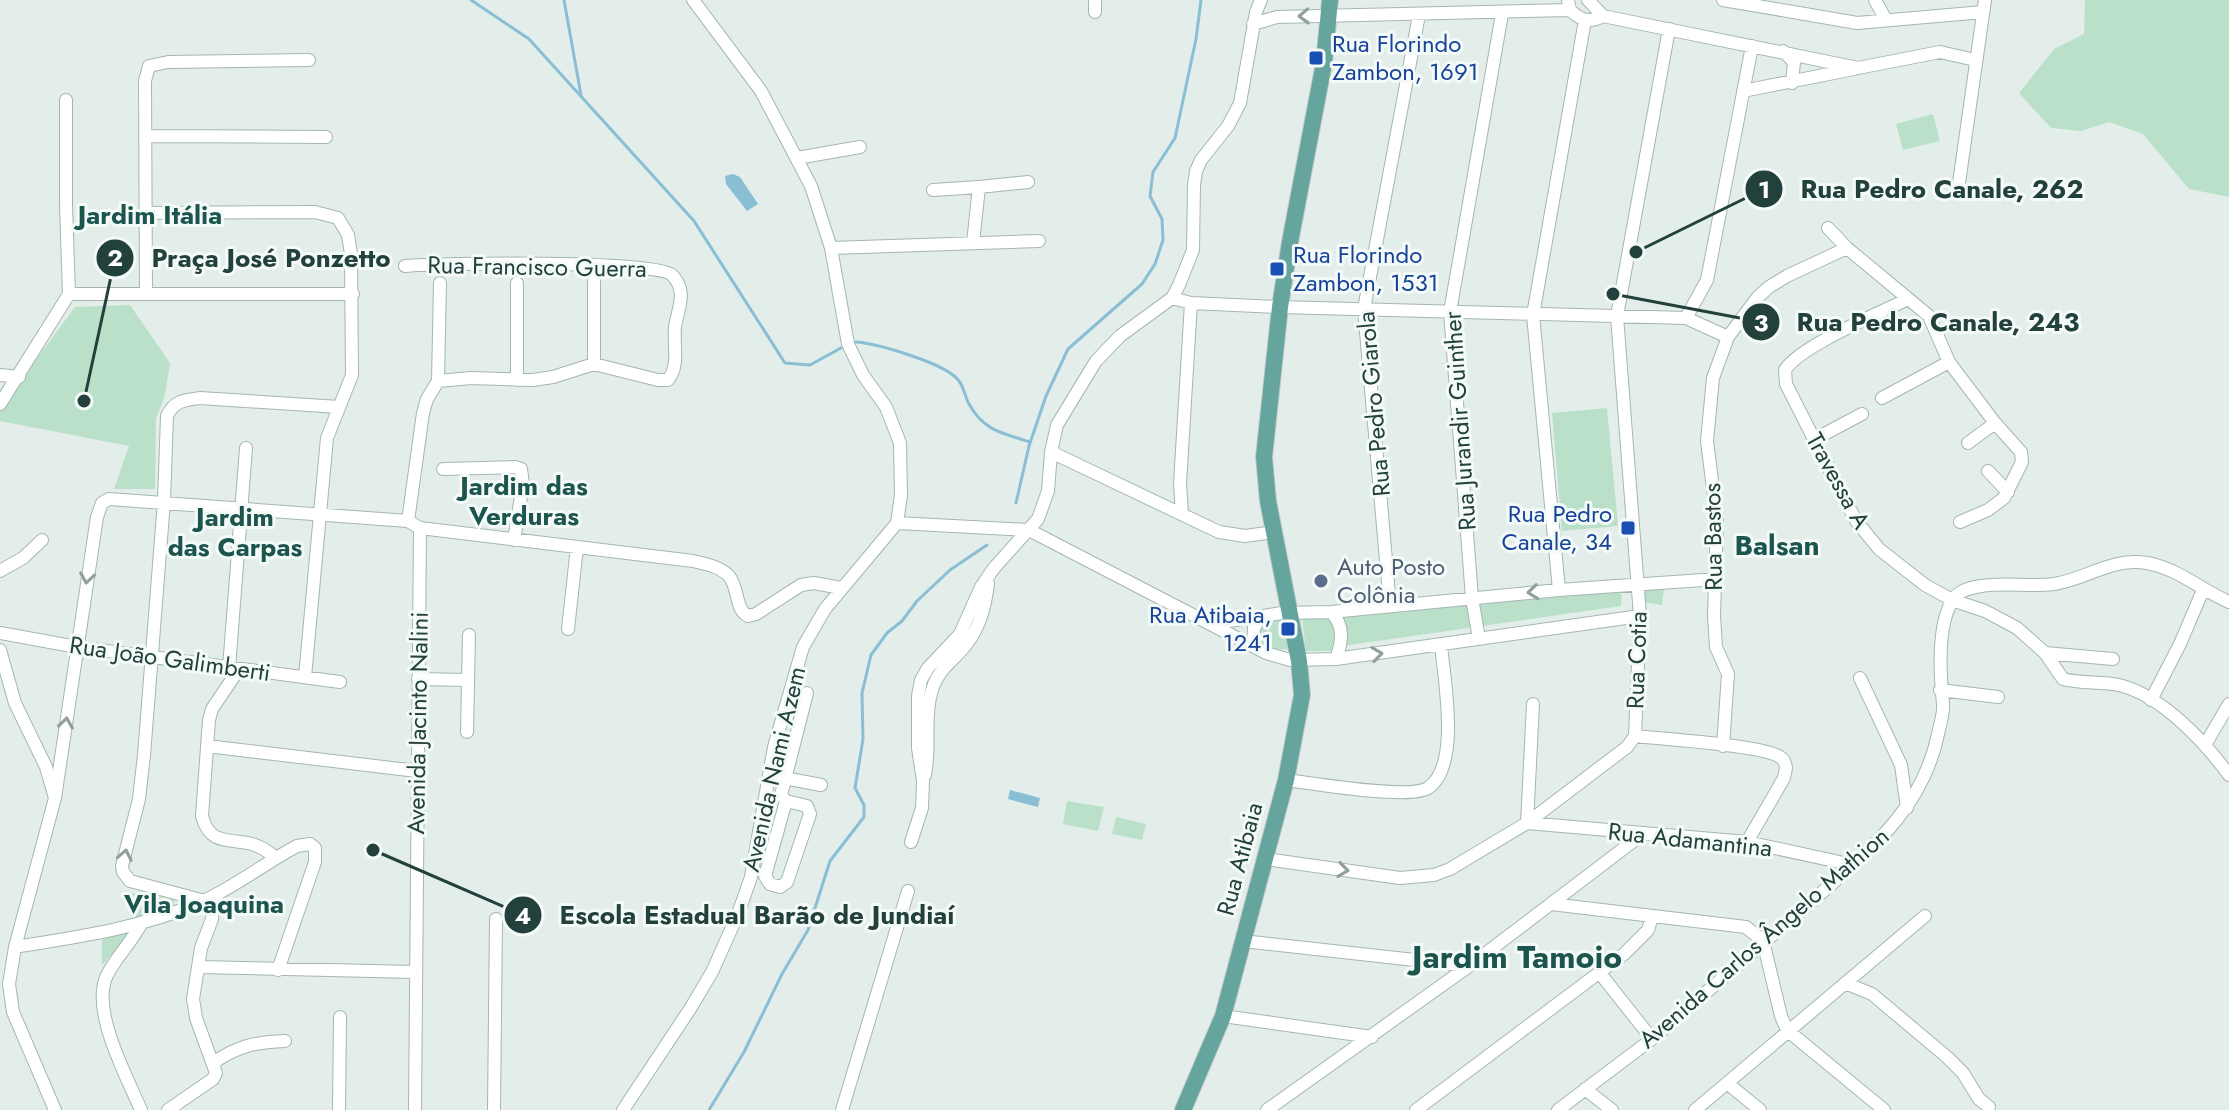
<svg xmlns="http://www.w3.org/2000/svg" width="2229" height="1110" font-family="Jost,sans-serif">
<rect width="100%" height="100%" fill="#e3eeea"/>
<path fill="#bbe0ca" d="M2085,0H2229V197L2189,189L2143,134L2109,122L2081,131L2051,128L2019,93L2054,49L2084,34Z
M1933,114L1940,141L1903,150L1896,124Z
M130,305L170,363L165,395L156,419L155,489H114L129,446L0,421V408L75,307Z
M1607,408L1618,526L1562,531L1552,413Z
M1648,588L1664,589L1662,605L1642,602L1643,592Z
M1619,592L1622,595L1621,606L1343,646L1344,621L1341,613Z
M1284,617L1290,649C1260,651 1254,651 1262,620Z
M1331,617L1336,624L1335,647L1332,651H1306L1302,618Z
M1067,801L1104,807L1098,831L1063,824Z
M1116,817L1146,824L1142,840L1112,834Z
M131,893L175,899L173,908L136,918Z
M120,933L126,934L125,939L102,965V940Z"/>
<path fill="#89bed5" d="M733,174L740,177L758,204L747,211L726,184L725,176Z
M1010,790L1040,798L1038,807L1008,799Z"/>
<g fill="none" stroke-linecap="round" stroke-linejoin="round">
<path stroke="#89bed5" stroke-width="3" d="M471,0L529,39L694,221L785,363L810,365L841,348
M564,0L581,95
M856,342C878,344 946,363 959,381C964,387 965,397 969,404C984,431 1002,433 1030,442
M1016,503L1029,446L1046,396L1068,349L1142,284L1155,264L1163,240L1162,219L1150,196L1153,172L1175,138L1196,39L1201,0
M709,1110L744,1052L782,974L808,930L830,861L864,817V805L855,788L863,739L862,693L871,655L887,633L902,621L917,601L950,570L987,545"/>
<defs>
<path id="minor" d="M1095,0V12
M1568,0L1570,10C1581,21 1591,23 1603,16L1858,68L1940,52L1975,60
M1588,0L1603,16
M1723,0L1857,23L1983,12
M1875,0L1886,20
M1253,24L1277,17L1570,10
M1783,51L1794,62L1792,83
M1743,91L1854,69
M146,136L326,137
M797,158L860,147
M1959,183L1985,0
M979,187L1028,182
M933,190L979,187L973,243
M145,213L315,212L338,218L348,235L351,254L352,375L327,438L305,677
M1828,228L1847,248L1929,316L1949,362L1995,423L2021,452L2022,462L2004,498L1988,510L1960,522
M831,248L1039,241
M405,266C438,263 658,260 672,275C688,291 678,308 675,327C673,345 680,365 668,380H658L594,364L553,377L533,380L471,378L438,381L427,399L423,413L408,521
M69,294H353
M146,294L145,81L149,66L168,62L309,60
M1172,298L1191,303L1280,307L1686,318L1728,337
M1908,299C1880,313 1800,346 1785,370L1786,384L1847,504L1857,522L1879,549L1925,585L1952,600L1985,611L2017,628L2045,653L2063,679C2081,684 2100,681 2119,685C2161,695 2204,741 2229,775
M1686,318L1707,280L1752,46
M594,364V281
M0,375L19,377
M517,380V283
M438,381L440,283
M1882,398L1949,362
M0,404L69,294L66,205V100
M1815,439L1862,414
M1968,443L1995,423
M1051,452L1219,532L1245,536L1274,532
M443,469L515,467L521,469L523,484L514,540
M1988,471L2008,492
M1182,514L1180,483L1191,303
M897,523L1029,530L1266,653L1290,660L1336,659L1640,616
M0,571L23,558L42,540
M1559,590L1533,315L1585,20
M1390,606L1364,309L1419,15
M1331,612C1345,626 1342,642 1336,659
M1205,620L1229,621L1282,613L1331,612L1559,590L1717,579
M568,629L577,547
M0,633L77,647L340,682
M1479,639L1472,598L1450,312L1502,14
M1253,646L1254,628L1260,618
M0,650L15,703L46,767L55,798L15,947L9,984L13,1012L55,1110
M2045,653L2113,659
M229,668L246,448
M239,669L212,709L209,720L202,816C208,839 220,840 241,842C255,843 265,849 276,858
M1860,678L1901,765L1907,808
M418,679L468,680
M1940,690L1998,697
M2151,700L2180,644L2203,590
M467,732L469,635
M1635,736L1640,616L1617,316L1669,29
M1635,736C1661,739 1763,745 1780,757C1785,760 1785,763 1786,768L1784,778L1747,842
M2205,745L2229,704
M207,746L417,771
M1723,746L1728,674L1716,647L1714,616L1717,520L1707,441L1713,378L1728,337L1757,298L1769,287L1787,276L1847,248
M925,775C931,746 923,715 933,687C939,668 957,658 968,642C980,626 986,602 988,583
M779,777L821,785
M1286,780C1312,783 1409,800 1428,788C1461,766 1444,679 1441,645
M55,798L97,517L102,503L109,499L408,521L420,528L693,561C705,564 719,566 729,576C739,588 735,610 748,616L756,614L801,585L814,583L841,588
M786,801L807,806L810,814L787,882L780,887L770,884L765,876L786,801L781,795L807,693
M1527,823L1747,842L1853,865
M1527,823L1533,704
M911,842L922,808L923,781L918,748V696L921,680L928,668L960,634L981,587L994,568L1038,519L1048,491L1051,452L1057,425L1096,361L1120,336L1172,298L1179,285L1193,250L1194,185L1196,171L1201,160L1228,126L1240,103L1256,12L1261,0
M1266,859L1400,878L1434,875L1450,869L1527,823L1627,747L1635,736
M1551,904L1746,927L1763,941L1781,1016L1787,1030L1884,1110
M141,924C131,943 116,957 107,975C90,1010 127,1077 141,1110
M1243,941L1469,966
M15,947C78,937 142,928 201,902C233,888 265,863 297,846L310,844L315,848V862L278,970
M198,967L415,972
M1599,972L1652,1039
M1845,983L1872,994L1947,1057L1963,1073L1979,1099L1989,1107
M1223,1016L1372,1037
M213,1063C237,1046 256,1042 285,1041
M1727,1083L1760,1110
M1585,1089L1612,1110
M168,1110L213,1079L216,1073L196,1018L193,999L201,948L212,919L213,908L205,901L130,881L123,872L122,866L139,799L144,755L164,501L167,416C174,401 184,400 200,398L339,407
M339,1110L340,1017
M415,1110L420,528
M494,1110L496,919
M623,1110L690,1009L712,972L738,914L751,877L774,747L803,647L825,609L897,523L901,495L900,443L886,407L863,375L848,344L831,248L811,186L761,91L693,0
M842,1110L908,891
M1267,1110L1469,966L1644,833
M1416,1110L1624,954L1648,930L1652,917
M1558,1110L1652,1039L1827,888C1878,843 1924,803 1938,734C1940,724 1944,713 1943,704C1940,675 1937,629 1951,603C1956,591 1969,588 1981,586C2005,582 2030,587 2054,584C2087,579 2112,557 2147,563C2179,569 2201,590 2229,602
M1695,1110L1925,916"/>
<path id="major" d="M1183,1110L1223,1016L1286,780L1302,695L1299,661L1268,501L1264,457L1280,307L1290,242L1324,63L1330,0"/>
</defs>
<use href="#minor" stroke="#a5b6b2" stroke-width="14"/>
<use href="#major" stroke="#c1cac8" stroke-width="18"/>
<use href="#minor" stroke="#fff" stroke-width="12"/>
<use href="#major" stroke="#65a59e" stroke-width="16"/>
</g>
<defs><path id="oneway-chevron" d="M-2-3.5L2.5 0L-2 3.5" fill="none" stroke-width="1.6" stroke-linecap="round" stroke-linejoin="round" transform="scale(2)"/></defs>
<g stroke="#90a09e">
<use href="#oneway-chevron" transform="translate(1304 16) rotate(178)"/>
<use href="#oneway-chevron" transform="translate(87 578) rotate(99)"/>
<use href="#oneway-chevron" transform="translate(1533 592) rotate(174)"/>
<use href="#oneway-chevron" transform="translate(1377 654) rotate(-8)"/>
<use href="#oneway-chevron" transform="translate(66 723) rotate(-82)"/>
<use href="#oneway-chevron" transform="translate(125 855) rotate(-79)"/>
<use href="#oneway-chevron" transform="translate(1343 870) rotate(8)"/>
</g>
<g fill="#1a4fb4" stroke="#f4faf8" stroke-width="3">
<rect x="1308" y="50" width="16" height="16" rx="4"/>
<rect x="1269" y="261" width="16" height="16" rx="4"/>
<rect x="1620" y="520" width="16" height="16" rx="4"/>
<rect x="1280" y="621" width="16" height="16" rx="4"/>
</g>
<circle fill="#5c6f8a" stroke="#f4faf8" stroke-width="3" cx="1321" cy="581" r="8"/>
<g text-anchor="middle" stroke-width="6" stroke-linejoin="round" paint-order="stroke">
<g font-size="24" fill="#164399" stroke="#f4faf8" text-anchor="start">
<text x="1332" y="52">Rua Florindo<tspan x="1332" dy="28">Zambon, 1691</tspan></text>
<text x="1293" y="263">Rua Florindo<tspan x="1293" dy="28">Zambon, 1531</tspan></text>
<text x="1612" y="522" text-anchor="end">Rua Pedro<tspan x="1612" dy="28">Canale, 34</tspan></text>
<text x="1272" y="623" text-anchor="end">Rua Atibaia,<tspan x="1272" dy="28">1241</tspan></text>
</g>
<g font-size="24" fill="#22403c" stroke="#f4faf8">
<text transform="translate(537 267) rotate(1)" y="8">Rua Francisco Guerra</text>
<text transform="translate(1374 404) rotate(-95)" y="8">Rua Pedro Giarola</text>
<text transform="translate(1460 421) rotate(-94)" y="8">Rua Jurandir Guinther</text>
<text transform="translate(1838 481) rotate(61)" y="8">Travessa A</text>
<text transform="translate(1713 537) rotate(-91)" y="8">Rua Bastos</text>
<text transform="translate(170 659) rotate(8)" y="8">Rua João Galimberti</text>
<text transform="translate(1637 660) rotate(-88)" y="8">Rua Cotia</text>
<text transform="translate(418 723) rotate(-89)" y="8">Avenida Jacinto Nalini</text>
<text transform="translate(774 769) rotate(-77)" y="8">Avenida Nami Azem</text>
<text transform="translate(1690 840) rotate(6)" y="8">Rua Adamantina</text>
<text transform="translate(1240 859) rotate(-75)" y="8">Rua Atibaia</text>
<text transform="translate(1764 938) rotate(-41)" y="8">Avenida Carlos Ângelo Mathion</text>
</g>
<g font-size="24" fill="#4e5e75" stroke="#f4faf8" text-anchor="start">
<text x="1337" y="575">Auto Posto<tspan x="1337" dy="28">Colônia</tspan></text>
</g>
<g font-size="26" font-weight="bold" fill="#1c544e" stroke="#f4faf8">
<text x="150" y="224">Jardim Itália</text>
<text x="524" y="495">Jardim das<tspan x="524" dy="30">Verduras</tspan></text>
<text x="235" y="526">Jardim<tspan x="235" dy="30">das Carpas</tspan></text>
<text x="204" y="913">Vila Joaquina</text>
</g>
<g font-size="28" font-weight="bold" fill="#1c544e" stroke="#f4faf8">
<text x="1777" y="555">Balsan</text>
</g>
<g font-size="32" font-weight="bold" fill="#1c544e" stroke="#f4faf8">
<text x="1517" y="968">Jardim Tamoio</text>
</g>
</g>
<path fill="none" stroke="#22403c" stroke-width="3" d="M1636 252L1764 189M84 401L115 258M1613 294L1761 322M373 850L523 915"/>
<g fill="#22403c" stroke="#f4faf8" stroke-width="3">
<circle cx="1636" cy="252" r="8"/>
<circle cx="84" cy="401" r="8"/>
<circle cx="1613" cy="294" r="8"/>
<circle cx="373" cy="850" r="8"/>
<circle cx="1764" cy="189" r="20"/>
<circle cx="115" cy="258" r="20"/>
<circle cx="1761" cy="322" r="20"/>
<circle cx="523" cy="915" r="20"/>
</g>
<g font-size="24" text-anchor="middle" font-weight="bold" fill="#fff">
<text x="1764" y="198">1</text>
<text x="115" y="266">2</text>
<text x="1761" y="331">3</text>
<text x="523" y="924">4</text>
</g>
<g font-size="26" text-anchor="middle" font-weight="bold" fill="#22403c" stroke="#f4faf8" stroke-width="6" stroke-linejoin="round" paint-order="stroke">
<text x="1942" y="198">Rua Pedro Canale, 262</text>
<text x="271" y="267">Praça José Ponzetto</text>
<text x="1938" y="331">Rua Pedro Canale, 243</text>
<text x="757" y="924">Escola Estadual Barão de Jundiaí</text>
</g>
</svg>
